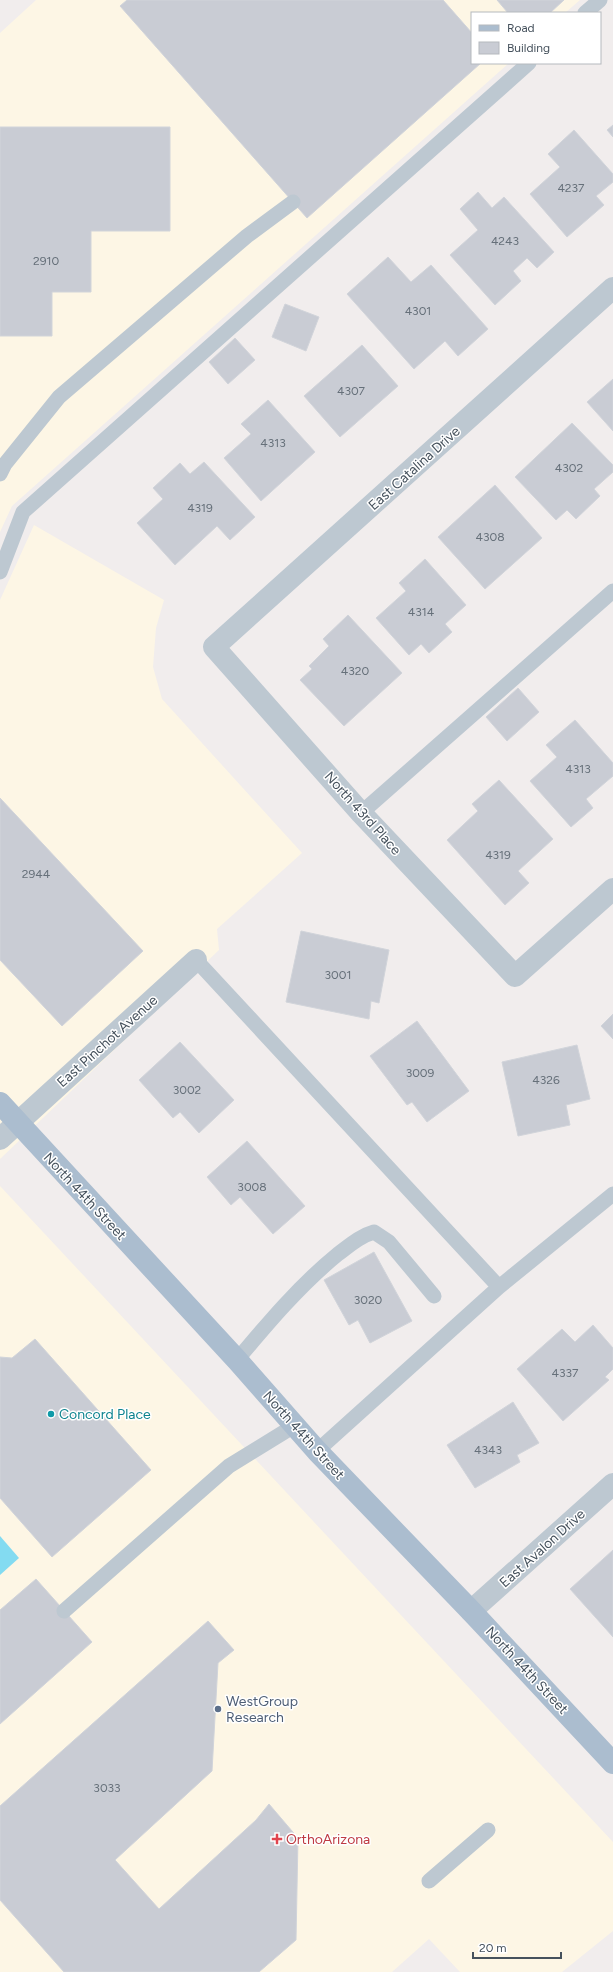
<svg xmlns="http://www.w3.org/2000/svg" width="613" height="1972" font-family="Figtree,sans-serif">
<rect width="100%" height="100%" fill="#f1eded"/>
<path fill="#fdf6e5" d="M36,0H580L565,13H472V63H509L12,506L0,532V33Z
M34,525L164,600L156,628L153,667L162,699L302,853L217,929L219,950L0,1159V600Z
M0,1186L613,1842V1931L562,1972H460L429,1939L392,1972H0Z"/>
<path fill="#83dbf1" d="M0,1536L19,1558L0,1575Z"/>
<path fill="#c9ccd4" stroke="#d1d4da" d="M127,0H443L472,33V63H481L307,218L120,6Z
M497,0H564L550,13H508Z
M613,125V137L607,130Z
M0,127H170V231H91V292H52V336H0Z
M574,130L613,174V182L596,196L604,205L567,237L530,194L560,167L548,154Z
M478,192L492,208L504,197L554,252L537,268L527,258L513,271L521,281L495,305L450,255L478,230L460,209Z
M388,257L411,282L431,265L488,329L458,356L445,341L414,369L347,294Z
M285,304L319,317L306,351L272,337Z
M235,338L255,360L228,384L209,362Z
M362,345L398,386L340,437L304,396Z
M613,379V431L587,402Z
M268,400L315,452L261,501L224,458L251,434L241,424Z
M572,423L613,465V472L594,489L600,496L576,519L567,510L556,520L515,477Z
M204,462L255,517L230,540L217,526L175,565L137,523L163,499L153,488L180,463L190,474Z
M495,485L542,538L485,589L438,537Z
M425,559L466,605L445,624L452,632L429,653L421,644L409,655L376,618L406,591L399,583Z
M348,615L402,673L344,726L300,680L312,669L309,666L329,646L323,639Z
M518,688L539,712L507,741L486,717Z
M575,720L613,763V776L586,799L593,808L571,827L530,781L557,757L546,745Z
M499,780L553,839L518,871L529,883L505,905L447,840L478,811L472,804Z
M0,798L143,951L62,1026L0,960Z
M301,931L389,950L379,1003L371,1001L369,1019L286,1002Z
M613,1014V1039L601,1026Z
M417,1021L469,1091L427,1122L412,1102L407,1105L370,1056Z
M180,1042L234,1100L199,1133L180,1112L173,1118L139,1080Z
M577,1045L590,1099L566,1105L570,1125L518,1136L502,1062Z
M247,1141L305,1206L273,1234L240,1197L231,1205L207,1177Z
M374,1252L412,1321L370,1343L358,1320L349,1325L324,1280Z
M593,1325L613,1348V1369L605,1377L609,1380L563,1421L517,1369L562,1329L575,1342Z
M35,1339L151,1470L52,1557L0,1498V1357L12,1358Z
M513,1402L539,1443L517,1455L520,1462L475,1488L447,1445Z
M613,1550V1637L570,1589Z
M36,1579L92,1642L0,1724V1610Z
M208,1621L234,1650L218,1663L212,1771L115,1860L159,1909L256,1820L269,1804L298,1838L296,1940L259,1972H64L0,1900V1806Z"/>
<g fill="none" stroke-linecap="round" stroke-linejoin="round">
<path stroke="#bdc8d1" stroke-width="15" d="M585,13L600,0
M0,474L5,464L59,397L247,236L293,202
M0,572L23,512L529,63
M361,813L613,591
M196,960L499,1287
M237,1360C268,1323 300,1285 338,1254C350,1245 360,1236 374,1232L389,1242L434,1296
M317,1451L499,1287L613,1194
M64,1611L229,1466L294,1426
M429,1881L488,1830"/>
<path stroke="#bdc8d1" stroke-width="22" d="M613,288L214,647L361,813L515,976L613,889
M0,1139L196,960
M471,1611L613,1484"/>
<path stroke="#abbdcf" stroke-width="22" d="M0,1103L237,1360L317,1451L471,1611L613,1763"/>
</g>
<circle fill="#0f9aa8" stroke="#fff" stroke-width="1.5" cx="51" cy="1414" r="4"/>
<circle fill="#5c6f8a" stroke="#fff" stroke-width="1.5" cx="218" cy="1709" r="4"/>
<path fill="#e0444e" stroke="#fff" stroke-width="1.5" d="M275 1833h4v4h4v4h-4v4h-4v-4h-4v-4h4z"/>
<g text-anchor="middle" stroke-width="3" stroke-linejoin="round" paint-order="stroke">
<g font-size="12" fill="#66707a">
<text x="571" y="192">4237</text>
<text x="505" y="245">4243</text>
<text x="46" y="265">2910</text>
<text x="418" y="315">4301</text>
<text x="351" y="395">4307</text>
<text x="273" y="447">4313</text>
<text x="569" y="472">4302</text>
<text x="200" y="512">4319</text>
<text x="490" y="541">4308</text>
<text x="421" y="616">4314</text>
<text x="355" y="675">4320</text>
<text x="578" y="773">4313</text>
<text x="498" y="859">4319</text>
<text x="36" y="878">2944</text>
<text x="338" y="979">3001</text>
<text x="420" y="1077">3009</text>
<text x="546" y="1084">4326</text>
<text x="187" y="1094">3002</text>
<text x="252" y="1191">3008</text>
<text x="368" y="1304">3020</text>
<text x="565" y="1377">4337</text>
<text x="488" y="1454">4343</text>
<text x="107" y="1792">3033</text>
</g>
<g font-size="14" fill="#45515c" stroke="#fff">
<text transform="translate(414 468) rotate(-42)" y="5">East Catalina Drive</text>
<text transform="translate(363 813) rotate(48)" y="5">North 43rd Place</text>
<text transform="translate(107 1041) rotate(-42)" y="5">East Pinchot Avenue</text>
<text transform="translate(85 1196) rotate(47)" y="5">North 44th Street</text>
<text transform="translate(304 1435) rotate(48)" y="5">North 44th Street</text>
<text transform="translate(542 1548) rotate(-42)" y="5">East Avalon Drive</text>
<text transform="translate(527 1670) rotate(47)" y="5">North 44th Street</text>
</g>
<g font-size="14" fill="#0d838f" stroke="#fff" text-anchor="start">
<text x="59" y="1419">Concord Place</text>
</g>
<g font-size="14" fill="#4e5e75" stroke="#fff" text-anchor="start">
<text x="226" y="1706">WestGroup<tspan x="226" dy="16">Research</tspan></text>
</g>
<g font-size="14" fill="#be3a42" stroke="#fff" text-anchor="start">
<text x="286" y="1844">OrthoArizona</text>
</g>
</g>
<rect x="471" y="12" width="130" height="52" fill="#ffffff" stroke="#b5b9be"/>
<rect x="479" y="25" width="20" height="6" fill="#abbdcf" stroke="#b5b9be"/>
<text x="507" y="32" font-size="12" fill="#45515c">Road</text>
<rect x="479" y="42" width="20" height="12" fill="#c9ccd4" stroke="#b5b9be"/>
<text x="507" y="52" font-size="12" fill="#45515c">Building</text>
<path d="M473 1952v6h88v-6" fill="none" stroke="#45515c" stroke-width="2"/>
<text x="479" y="1952" font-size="12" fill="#45515c" stroke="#ffffff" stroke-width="3" paint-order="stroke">20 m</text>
</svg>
